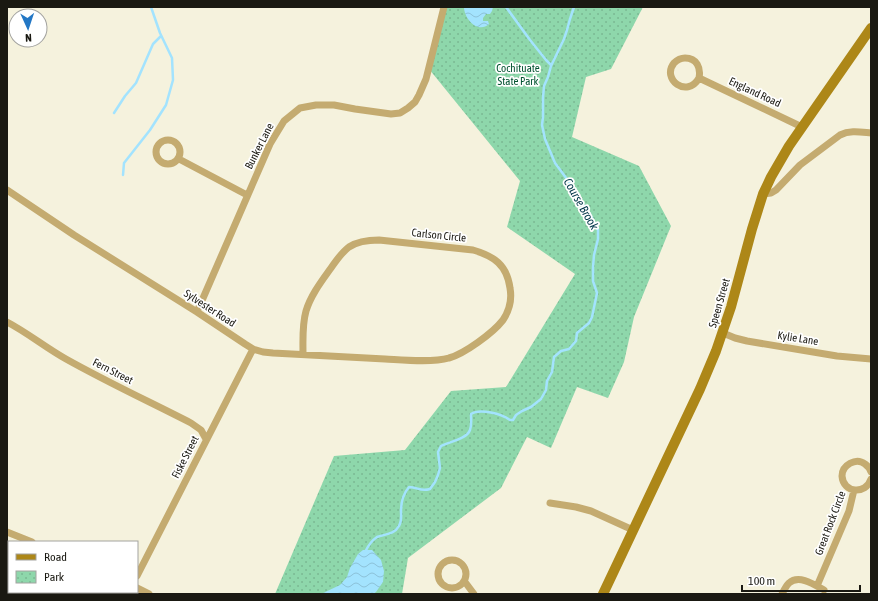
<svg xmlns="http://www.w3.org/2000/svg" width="878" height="601" font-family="'Asap Condensed',sans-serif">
<defs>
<pattern id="park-dots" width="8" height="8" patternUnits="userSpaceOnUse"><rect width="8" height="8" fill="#8ed7ab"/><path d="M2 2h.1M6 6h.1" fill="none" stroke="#7ab892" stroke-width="1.8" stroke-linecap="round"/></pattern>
<pattern id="water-waves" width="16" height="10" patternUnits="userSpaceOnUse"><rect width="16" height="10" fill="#a3e3fe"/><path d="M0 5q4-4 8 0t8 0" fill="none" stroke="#8cc2d9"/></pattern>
</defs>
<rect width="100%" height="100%" fill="#f5f2dd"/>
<path fill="url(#park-dots)" d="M444,7H643L611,69L586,77L572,137L639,166L671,226L634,317L624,362L608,398L577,387L551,448L527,437L501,488L408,558L402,594H275L334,456L405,450L451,391L506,387L575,274L507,227L520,181L429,69Z"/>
<path fill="url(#water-waves)" d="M464,7H493L492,11L490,14H486L483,18V21H488L489,24C478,34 464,19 464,7Z
M363,550H372L381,560L384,571L383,582L376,592L373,594H321L340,585L347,577L350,568L358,554Z"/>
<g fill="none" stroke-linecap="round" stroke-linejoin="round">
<path stroke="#a3e3fe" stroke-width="2.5" d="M506,7L530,40L546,60L551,65
M114,113L125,96L136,83L153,44L161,36
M123,175L124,163L150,130L166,105L173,80L172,58L160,33L151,7
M365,552C368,546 371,541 377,537C385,534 394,535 399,526C402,521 401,516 401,511C401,502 403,494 409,487C418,487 420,492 430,489L435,482L438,475L440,468L438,452L441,446C449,442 467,439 470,430C472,425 471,419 471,414C480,408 502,414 510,420H513L516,415L522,411L531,407L541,399L546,390L547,381L552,372L554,357L561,351L569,349L576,341L577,333L589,323L592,317L597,293L593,281V267L594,255L598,239V230L590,214L581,202L578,194L555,163L545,139L542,125L543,117V98L544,86L548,77L551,66L564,39L567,30L570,19L574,7"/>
<path stroke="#c4ab70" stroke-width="7" d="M699,78C687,99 661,79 674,63C677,60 681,58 685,58C697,58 701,68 699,78L802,127
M156 152a12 12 0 1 1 24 0a12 12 0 1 1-24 0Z
M179,159L247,195
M7,190L74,235L197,312L245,344L253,349L263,352L273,353C310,355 348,357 385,359C403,360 432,363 449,358C464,354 493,333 503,320C509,311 512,299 510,288C507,265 494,256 473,250L379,240C368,240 358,241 349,247C341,253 336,261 331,268C321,282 311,295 306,311C302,325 303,340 303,354
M763,194L771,193L776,190L800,165L840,135C850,130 860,132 871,133
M197,312L270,144L284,121L300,108L316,105H334L355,109L391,114L400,113L408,108L415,102L419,95L426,79L444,7
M7,322C28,333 46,348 66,359C107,382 150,402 191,423L201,430L206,439
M723,333L735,338L747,341L837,356L871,359
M871,472C870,469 868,466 865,464C856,457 842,465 842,476C843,493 866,495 871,479
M550,503L576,507L591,511L633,530
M7,532L32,542
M438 574a14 14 0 1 1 28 0a14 14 0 1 1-28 0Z
M137,576L253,349
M465,582L474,594
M817,586L849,511L854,490
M137,588L149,594
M128,594L129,592
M782,594C784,590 786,586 789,583C799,574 815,585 824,590"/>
<path stroke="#ad8718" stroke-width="10" d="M603,594L700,389L716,351L731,307L752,229L763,194L771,177L789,146L871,28"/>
</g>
<g text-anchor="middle" stroke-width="3.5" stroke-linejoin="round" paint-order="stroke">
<g font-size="11" fill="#00522f" stroke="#fff">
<text x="518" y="72">Cochituate<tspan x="518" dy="13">State Park</tspan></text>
</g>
<g font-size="11" fill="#1a1912" stroke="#fff">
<text transform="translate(755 92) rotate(25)" y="4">England Road</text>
<text transform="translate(259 146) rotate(-63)" y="4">Bunker Lane</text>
<text transform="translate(439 235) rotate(6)" y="4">Carlson Circle</text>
<text transform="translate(719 303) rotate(-74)" y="4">Speen Street</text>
<text transform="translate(210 308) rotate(33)" y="4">Sylvester Road</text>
<text transform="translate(798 338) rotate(9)" y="4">Kylie Lane</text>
<text transform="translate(113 371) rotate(27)" y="4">Fern Street</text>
<text transform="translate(185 457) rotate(-63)" y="4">Fiske Street</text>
<text transform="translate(830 523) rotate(-69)" y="4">Great Rock Circle</text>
</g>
<g font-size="12" font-style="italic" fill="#003648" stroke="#fff">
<text transform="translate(581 204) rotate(60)" y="4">Course Brook</text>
</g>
</g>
<rect width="878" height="601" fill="none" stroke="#1a1912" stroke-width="16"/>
<rect x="8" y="541" width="130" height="52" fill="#ffffff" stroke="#a3a3a0"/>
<rect x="16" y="554" width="20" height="6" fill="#ad8718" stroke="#a3a3a0"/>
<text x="44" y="561" font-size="12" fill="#1a1912">Road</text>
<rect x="16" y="571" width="20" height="12" fill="url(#park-dots)" stroke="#a3a3a0"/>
<text x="44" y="581" font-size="12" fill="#1a1912">Park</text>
<g transform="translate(28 28) rotate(177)"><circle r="19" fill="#ffffff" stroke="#a3a3a0"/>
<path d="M0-3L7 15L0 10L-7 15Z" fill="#2377c5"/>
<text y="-6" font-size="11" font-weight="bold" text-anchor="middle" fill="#1a1912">N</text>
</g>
<path d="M742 585v6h118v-6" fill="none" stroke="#1a1912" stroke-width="2"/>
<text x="748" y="585" font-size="12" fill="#1a1912" stroke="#ffffff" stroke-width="3" paint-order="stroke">100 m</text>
</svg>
